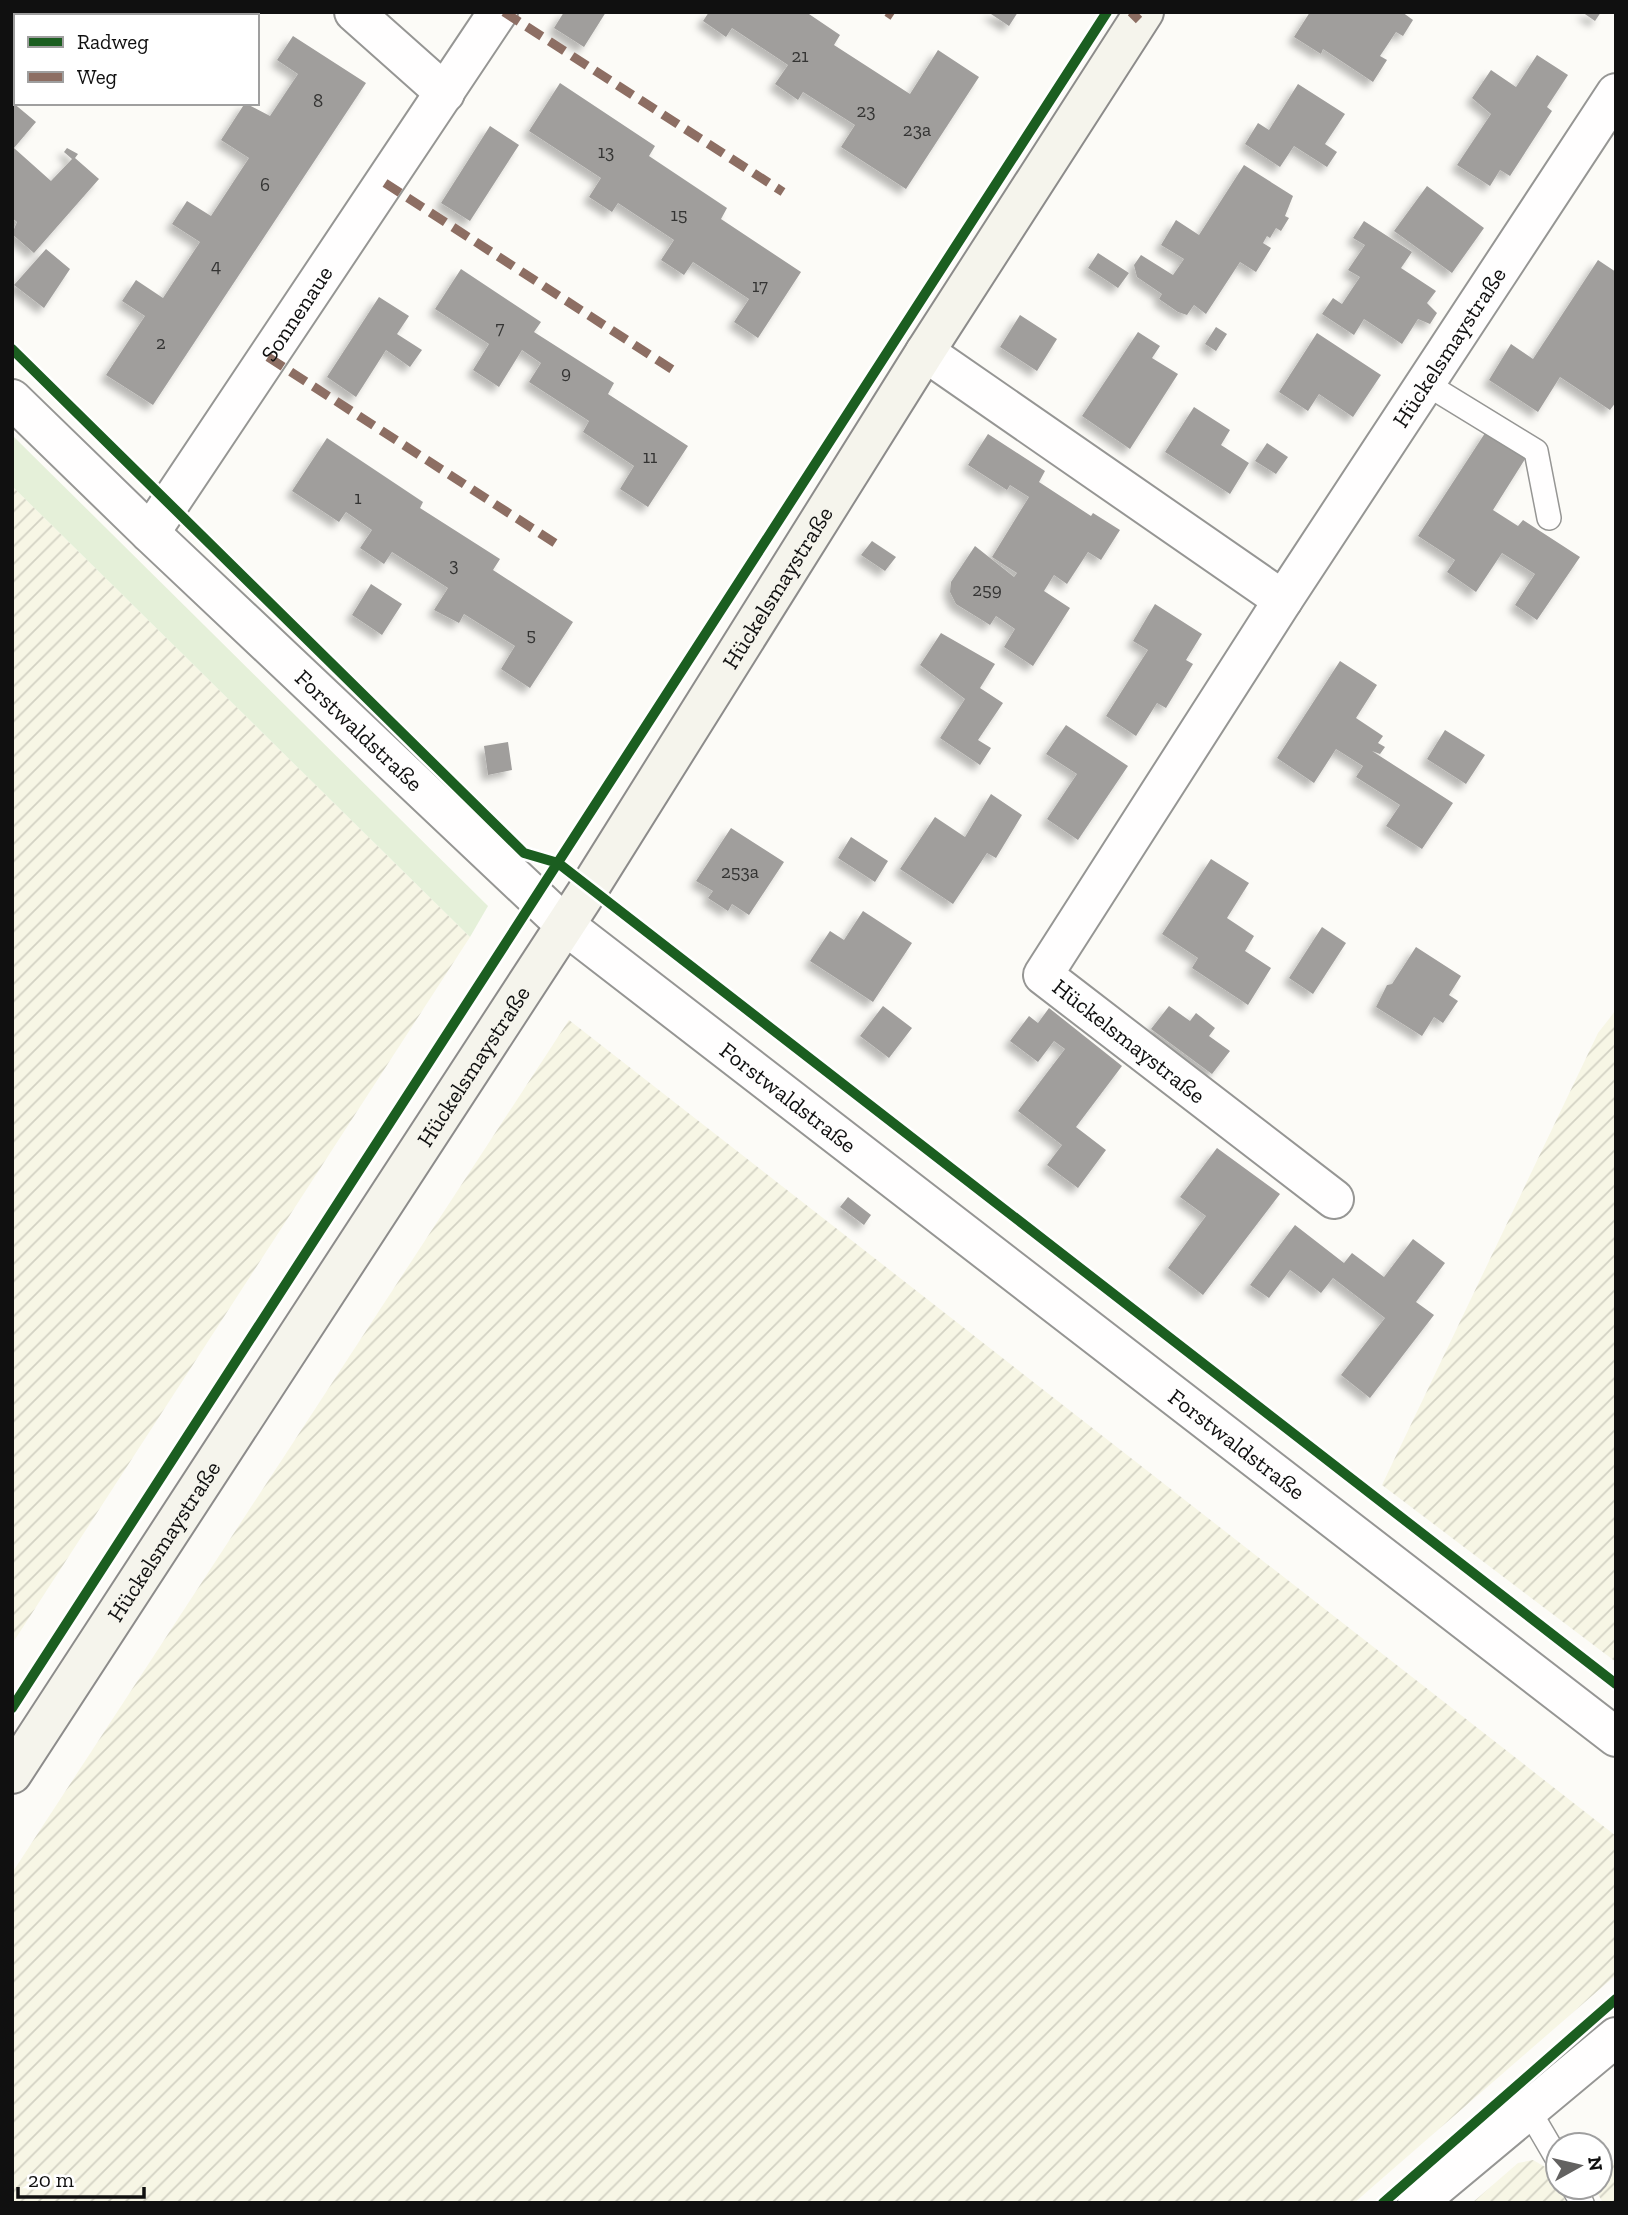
<svg xmlns="http://www.w3.org/2000/svg" width="1628" height="2215" font-family="'Zilla Slab',serif">
<defs>
<pattern id="farmland-furrows" width="10" height="10" patternUnits="userSpaceOnUse" patternTransform="scale(1.75)"><rect width="10" height="10" fill="#f7f6e5"/><path d="M-1 1l2-2M0 10L10 0M9 11l2-2" fill="none" stroke="#d3d2c3"/></pattern>
<filter id="shadow"><feDropShadow dx="-6" dy="6" stdDeviation="3.5" flood-color="#0004"/></filter>
</defs>
<rect width="100%" height="100%" fill="#fcfbf7"/>
<path fill="url(#farmland-furrows)" d="M12,486L470,937L12,1644Z
M1616,1010V1662L1382,1485L1598,1033Z
M569,1020L1616,1836V1975L1354,2203H12V1873Z
M1533,2160L1547,2168L1567,2203H1472L1518,2163Z
M1616,2161V2203H1603L1594,2187H1600V2174Z"/>
<path fill="#e5f0d9" d="M12,435L488,906L470,937L12,486Z"/>
<path fill="#a09e9c" filter="url(#shadow)" d="M157,12H195L193,16H155Z
M564,12H606L584,47L554,28Z
M709,12H806L840,35L834,45L910,94L938,50L979,77L906,189L841,147L855,125L803,92L798,100L775,84L788,65L732,28L726,37L703,21Z
M988,12H1018L1009,26Z
M1310,12H1402L1413,20L1403,36L1396,32L1380,56L1387,60L1373,82L1323,49L1321,54L1294,37Z
M1582,12H1601L1595,21Z
M293,36L366,83L153,405L106,375L145,316L122,301L136,280L163,298L200,242L172,224L187,201L211,216L249,158L221,140L245,103L270,116L298,74L277,60Z
M1537,55L1568,75L1547,107L1552,111L1510,176L1500,170L1490,186L1457,165L1491,114L1472,98L1491,70L1516,87Z
M560,83L655,146L649,156L727,208L721,219L801,272L758,338L734,322L749,299L693,262L684,275L661,260L674,240L618,203L612,212L589,197L601,178L529,131Z
M1298,84L1345,114L1325,144L1337,152L1327,167L1294,146L1280,167L1245,144L1258,123L1269,130Z
M12,102L36,122L14,148L51,181L72,159L64,152L67,148L78,154L75,158L99,179L34,253L12,234L17,222L12,218Z
M490,126L519,145L470,221L441,203Z
M1244,165L1293,196L1285,216L1289,218L1281,231L1276,228L1270,238L1267,236L1263,243L1271,248L1256,272L1240,262L1206,314L1194,305L1187,315L1178,312L1159,299L1162,294L1137,277L1134,265L1141,255L1173,275L1184,259L1161,245L1176,220L1199,235Z
M1427,186L1484,228L1452,273L1394,231Z
M1364,221L1412,252L1401,268L1436,291L1427,303L1437,313L1430,324L1418,319L1402,344L1364,319L1354,335L1322,314L1333,298L1342,304L1360,277L1348,270L1365,245L1353,238Z
M46,249L70,269L44,308L14,285Z
M1098,253L1129,273L1118,288L1088,268Z
M1598,260L1616,272V402L1610,410L1560,377L1538,412L1489,380L1511,344L1533,359Z
M461,269L541,322L534,332L614,383L608,394L688,446L648,507L620,489L634,466L583,432L589,421L529,382L541,363L522,350L499,387L473,370L489,344L435,309Z
M379,297L409,316L397,334L422,350L410,367L386,350L356,397L327,377Z
M1020,315L1057,339L1037,371L1000,347Z
M1216,327L1227,334L1216,351L1205,344Z
M1138,332L1160,346L1152,358L1178,374L1130,449L1082,416Z
M1317,333L1381,375L1353,417L1319,394L1308,411L1279,392Z
M1194,407L1230,430L1221,445L1249,463L1230,494L1165,452Z
M1487,430L1527,456L1493,510L1518,526L1523,520L1580,557L1537,620L1515,605L1535,574L1502,553L1476,592L1447,572L1455,560L1418,536Z
M988,434L1045,471L1039,482L1091,516L1093,513L1120,530L1101,560L1088,552L1067,584L1054,575L1044,591L1070,608L1033,666L1004,647L1015,629L996,616L990,625L956,604L950,592L951,582L975,546L1014,577L1017,573L992,557L1029,497L1010,485L1007,490L968,465Z
M327,438L423,502L420,508L500,559L493,570L573,622L530,688L501,669L515,646L464,614L459,623L434,610L448,588L392,552L384,564L360,548L372,530L346,512L339,522L292,491Z
M1267,443L1288,457L1276,474L1255,461Z
M872,541L896,557L885,571L861,555Z
M371,584L402,604L382,635L352,615Z
M1155,604L1202,634L1186,660L1193,664L1166,708L1157,703L1136,736L1106,716L1148,650L1133,641Z
M941,633L995,664L980,688L1003,703L978,740L991,748L980,765L940,738L965,699L920,665Z
M1340,661L1377,685L1356,718L1383,736L1378,743L1385,747L1380,754L1372,751L1453,803L1422,849L1386,826L1400,805L1356,777L1363,766L1336,749L1314,783L1277,758Z
M1066,725L1128,766L1078,840L1047,819L1077,774L1046,754Z
M1445,730L1485,755L1466,784L1427,759Z
M508,742L512,770L488,775L484,746Z
M991,794L1022,815L996,858L987,853L953,904L900,869L935,817L965,837Z
M731,828L784,862L749,915L732,904L728,911L708,898L713,891L696,881Z
M851,837L888,861L875,882L838,858Z
M1211,859L1249,883L1227,918L1254,936L1245,951L1271,968L1248,1005L1192,968L1198,958L1162,934Z
M863,911L912,943L873,1002L810,961L830,931L844,940Z
M1322,927L1346,943L1313,994L1289,978Z
M1416,947L1461,976L1449,995L1458,1001L1443,1023L1434,1017L1422,1036L1376,1007L1387,985L1392,984Z
M883,1006L912,1028L889,1058L860,1036Z
M1169,1006L1190,1021L1196,1013L1215,1028L1209,1036L1230,1051L1212,1074L1151,1029Z
M1049,1008L1122,1066L1076,1127L1106,1150L1078,1188L1047,1165L1062,1145L1018,1111L1065,1049L1054,1041L1038,1062L1010,1041L1029,1016L1038,1023Z
M1217,1148L1280,1194L1203,1295L1168,1268L1206,1216L1180,1197Z
M848,1197L871,1215L864,1225L840,1207Z
M1295,1225L1344,1263L1352,1253L1384,1277L1413,1239L1445,1263L1416,1302L1434,1315L1370,1398L1341,1375L1385,1318L1333,1278L1321,1293L1290,1270L1269,1298L1250,1285Z"/>
<g fill="none" stroke-linecap="round" stroke-linejoin="round">
<defs>
<path id="service" d="M1425,383L1536,451L1549,518
M1527,2107L1558,2160
M1573,2187L1582,2203"/>
<g id="minor">
<path d="M354,12L445,93"/>
<path d="M925,352L1283,600"/>
<path id="s1" d="M12,399L150,533L565,925"/>
<path id="s2" d="M150,533L498,12"/>
<path id="s3" d="M1334,1199L1043,975L1283,600L1616,93"/>
<path d="M1417,2203L1616,2037"/>
</g>
<g id="tertiary">
<path id="s4" d="M565,925L1616,1737"/>
</g>
<g id="secondary">
<path id="s5" d="M12,1774L590,887L925,352L1144,12"/>
</g>
</defs>
<use href="#service" stroke="#969694" stroke-width="26"/>
<use href="#minor" stroke="#969694" stroke-width="42"/>
<use href="#tertiary" stroke="#969694" stroke-width="42"/>
<use href="#secondary" stroke="#8d8c8b" stroke-width="42"/>
<use href="#service" stroke="#fffefe" stroke-width="23"/>
<use href="#minor" stroke="#fffefe" stroke-width="38"/>
<use href="#tertiary" stroke="#fffefe" stroke-width="38"/>
<use href="#secondary" stroke="#f5f4ec" stroke-width="38"/>
<path stroke="#8d6e63" stroke-width="9" stroke-dasharray="18 9" stroke-linecap="butt" d="M504,12L783,192
M887,12L893,16
M1131,12L1139,20
M385,183L673,370
M268,357L561,547"/>
<defs>
<path id="cycleway" d="M12,349L524,853L558,863L1616,1684
M12,1708L1107,12
M1383,2203L1616,1999"/>
</defs>
<use href="#cycleway" stroke="#fff" stroke-width="15"/>
<use href="#cycleway" stroke="#1b5e20" stroke-width="10"/>
</g>
<g text-anchor="middle" stroke-width="7" stroke-linejoin="round" paint-order="stroke">
<g font-size="19" fill="#343433">
<text x="800" y="62">21</text>
<text x="318" y="107">8</text>
<text x="866" y="117">23</text>
<text x="917" y="136">23a</text>
<text x="606" y="158">13</text>
<text x="265" y="191">6</text>
<text x="679" y="221">15</text>
<text x="216" y="272">4</text>
<text x="760" y="292">17</text>
<text x="500" y="334">7</text>
<text x="161" y="349">2</text>
<text x="566" y="379">9</text>
<text x="650" y="463">11</text>
<text x="358" y="504">1</text>
<text x="454" y="571">3</text>
<text x="987" y="596">259</text>
<text x="531" y="641">5</text>
<text x="740" y="878">253a</text>
</g>
<g font-size="23" fill="#101010" stroke="#fff">
<text dy="8" stroke="none"><textPath href="#s2" startOffset="264">Sonnenaue</textPath></text>
<text dy="8" stroke="none"><textPath href="#s3" startOffset="1115">Hückelsmaystraße</textPath></text>
<text dy="8" stroke="none"><textPath href="#s5" startOffset="1412">Hückelsmaystraße</textPath></text>
<text dy="8" stroke="none"><textPath href="#s1" startOffset="480">Forstwaldstraße</textPath></text>
<text transform="translate(1129 1041) rotate(38)" y="8">Hückelsmaystraße</text>
<text dy="8" stroke="none"><textPath href="#s5" startOffset="845">Hückelsmaystraße</textPath></text>
<text dy="8" stroke="none"><textPath href="#s4" startOffset="282">Forstwaldstraße</textPath></text>
<text dy="8" stroke="none"><textPath href="#s4" startOffset="849">Forstwaldstraße</textPath></text>
<text dy="8" stroke="none"><textPath href="#s5" startOffset="278">Hückelsmaystraße</textPath></text>
</g>
</g>
<rect width="1628" height="2215" fill="none" stroke="#101010" stroke-width="28"/>
<rect x="14" y="14" width="245" height="91" fill="#ffffff" stroke="#9f9f9f" stroke-width="2"/>
<rect x="28" y="37" width="35" height="10" fill="#1b5e20" stroke="#9f9f9f" stroke-width="2"/>
<text x="77" y="49" font-size="21" fill="#101010">Radweg</text>
<rect x="28" y="72" width="35" height="10" fill="#8d6e63" stroke="#9f9f9f" stroke-width="2"/>
<text x="77" y="84" font-size="21" fill="#101010">Weg</text>
<g transform="translate(1579 2166) rotate(82)"><circle r="33" fill="#ffffff" stroke="#9f9f9f" stroke-width="2"/>
<path d="M0-5L12 26L0 18L-12 26Z" fill="#636261"/>
<text y="-10" font-size="19" font-weight="bold" text-anchor="middle" fill="#101010">N</text>
</g>
<path d="M18 2187v10h126v-10" fill="none" stroke="#101010" stroke-width="3.5"/>
<text x="28" y="2187" font-size="21" fill="#101010" stroke="#ffffff" stroke-width="5" paint-order="stroke">20 m</text>
</svg>
